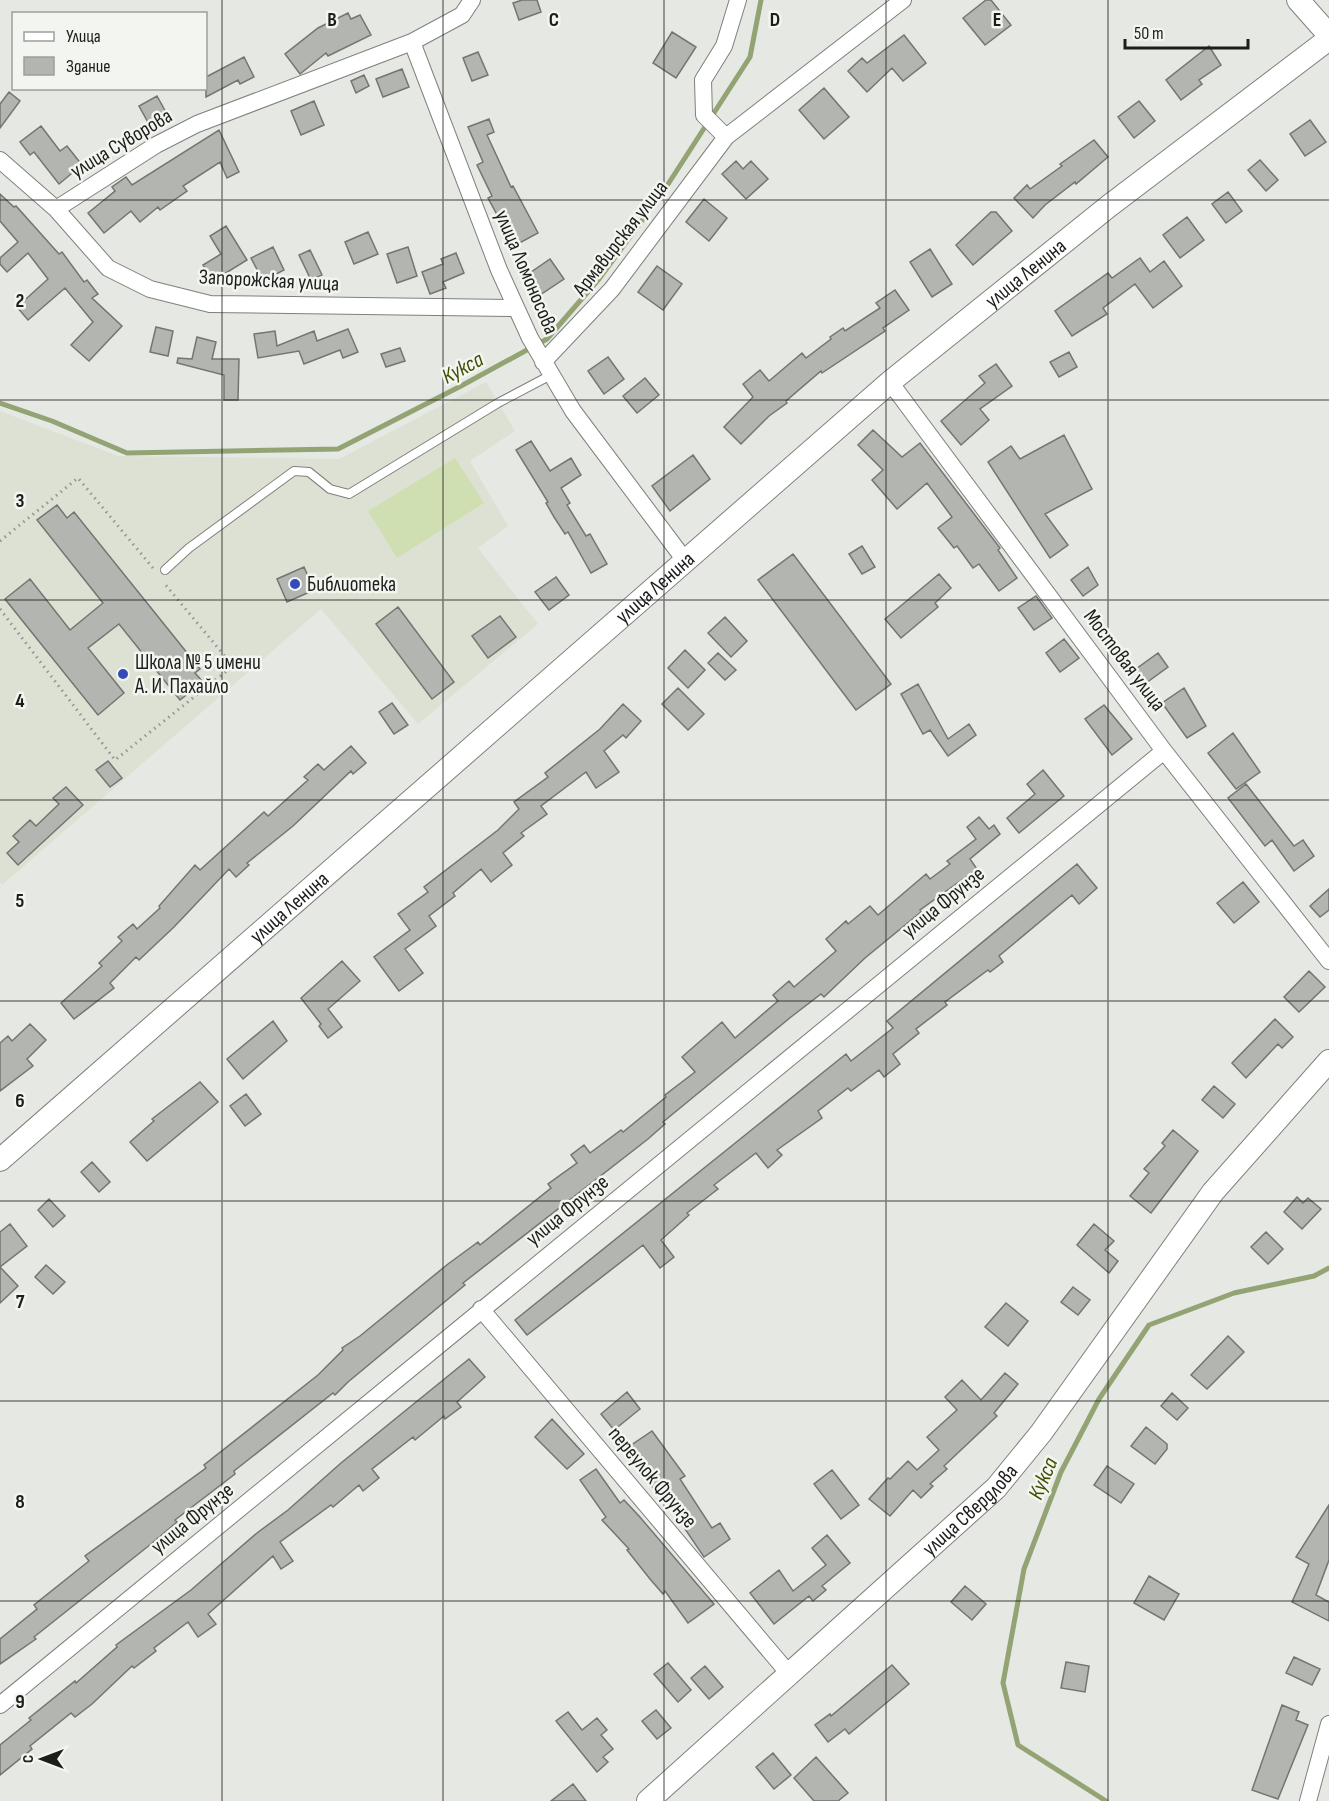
<svg xmlns="http://www.w3.org/2000/svg" width="1329" height="1801" font-family="'Sofia Sans Condensed',sans-serif">
<rect width="100%" height="100%" fill="#e6e8e3"/>
<path fill="#dce1d4" d="M486,382L515,431L470,461L508,526L478,548L538,624L418,724L321,609L2,885L0,882V411L118,456L339,459Z"/>
<path fill="#cfdfb2" d="M455,458L484,503L397,558L368,511Z"/>
<g fill="none" stroke-linecap="round" stroke-linejoin="round">
<path stroke="#93a374" stroke-width="5" d="M0,403L52,421L127,453L338,449L461,386L547,339L599,279L663,192L750,57L761,0
M1106,1801L1018,1745L1003,1683L1024,1569L1061,1472L1099,1399L1149,1325L1234,1293L1314,1276L1329,1268"/>
</g>
<path fill="#b3b5b0" stroke="#737570" stroke-width="1.5" d="M522,0H537L541,12L519,20L513,3Z
M986,0H991L1011,25L985,45L963,18Z
M348,13L351,19L360,15L371,35L328,56L326,53L300,74L285,54L318,28Z
M672,32L696,47L676,78L653,63Z
M904,35L926,63L903,81L892,68L867,92L848,71L862,58L867,63Z
M1209,46L1221,65L1199,80L1202,84L1181,100L1166,80Z
M478,52L488,75L472,81L463,58Z
M244,57L254,77L240,84L238,80L206,97V77Z
M402,69L409,87L383,97L376,79Z
M364,75L369,86L356,93L351,81Z
M824,88L849,117L824,139L799,110Z
M9,92L20,101L0,128V104Z
M157,96L168,116L150,126L139,106Z
M314,101L324,125L301,135L291,111Z
M1139,101L1155,121L1134,138L1118,117Z
M489,119L494,132L487,135L511,187L513,186L538,233L514,246L488,198L492,196L477,165L483,162L468,127Z
M1310,120L1326,142L1305,156L1290,134Z
M41,126L60,151L67,146L82,165L59,184L34,152L30,155L20,142Z
M219,130L239,172L227,178L220,162L183,186L187,191L160,210L158,207L140,222L131,211L104,233L88,213L115,191L112,187L126,177L132,185Z
M1094,140L1108,157L1076,184L1075,182L1045,205L1033,218L1014,198L1027,185L1030,189L1062,166L1060,164Z
M1260,160L1278,180L1266,191L1248,170Z
M736,161L743,169L751,161L768,179L746,199L722,174Z
M1228,192L1242,211L1226,223L1212,204Z
M0,194L14,207L16,206L59,254L62,252L84,282L87,280L98,294L92,298L122,326L89,361L71,345L93,322L65,288L28,320L17,307L48,279L28,253L7,272L0,264V258L18,242L0,221Z
M704,199L727,218L709,241L686,222Z
M991,212H996L1012,231L973,265L956,245Z
M1187,217L1204,240L1180,258L1163,235Z
M226,226L247,260L213,281L203,265L221,254L210,236Z
M368,232L378,254L354,264L345,242Z
M273,247L284,270L263,281L251,258Z
M408,247L417,276L397,283L387,254Z
M930,249L952,284L932,297L910,262Z
M310,250L322,275L311,280L299,255Z
M456,253L464,273L443,282L446,288L430,294L422,272L443,264L441,259Z
M1140,258L1150,272L1164,261L1182,286L1153,308L1135,284L1103,308L1107,314L1072,336L1055,311L1108,273L1112,278Z
M550,259L564,279L537,297L524,277Z
M657,266L682,284L663,310L638,292Z
M895,290L909,310L883,328L885,331L822,373L821,371L786,401L787,403L769,416L741,444L724,427L753,397L743,384L760,370L769,381L802,353L806,358L831,339L830,337L843,328L845,331L880,308L876,303Z
M156,327L173,331L168,356L150,352Z
M348,329L358,352L343,358L340,350L304,364L299,351L258,358L254,334L275,331L277,346L314,331L317,341Z
M197,337L216,342L212,359H239L238,400H224V375L177,363L178,358L192,359Z
M400,348L405,361L386,367L381,354Z
M1069,352L1077,367L1059,377L1050,362Z
M608,357L624,379L604,394L588,371Z
M996,364L1012,386L980,409L989,420L961,445L941,421L985,383L979,376Z
M645,378L659,395L637,413L623,396Z
M873,430L902,457L920,443L1000,548L998,550L1017,578L999,591L979,564L973,568L957,546L954,548L938,528L952,517L927,483L897,509L872,480L883,470L858,445Z
M1064,435L1092,489L1045,514L1068,545L1050,558L988,462L1011,446L1020,459Z
M531,441L550,471L571,458L581,475L561,488L570,503L567,505L586,536L590,534L607,564L591,573L568,532L565,534L554,517L546,503L548,502L516,450Z
M693,455L710,479L670,511L652,486Z
M57,505L67,518L74,512L200,669L195,673L203,682L180,700L119,624L88,648L124,693L98,715L5,599L30,579L70,630L103,603L37,520Z
M862,546L875,567L862,574L849,554Z
M793,554L891,684L856,710L758,580Z
M304,567L314,590L287,602L277,579Z
M1088,567L1098,585L1083,596L1071,580Z
M939,574L951,588L935,603L938,607L901,638L885,619Z
M556,577L569,595L549,610L535,592Z
M1036,596L1052,618L1034,630L1018,608Z
M398,607L454,682L432,699L376,624Z
M500,616L516,637L488,658L472,636Z
M725,617L747,641L731,657L708,633Z
M1064,639L1079,658L1060,672L1046,653Z
M685,650L705,670L688,688L668,668Z
M718,653L736,670L725,680L708,663Z
M1158,653L1168,667L1146,683L1136,669Z
M918,684L948,739L969,724L976,735L948,756L930,730L923,734L901,694Z
M678,688L704,714L688,730L662,704Z
M1184,688L1206,726L1187,738L1162,703Z
M392,703L408,725L394,734L379,712Z
M623,704L641,721L626,738L623,735L604,751L619,772L596,788L586,772L541,806L547,814L521,833L524,836L503,853L512,865L491,882L481,869L453,893L455,896L429,916L436,926L405,949L423,973L399,991L374,957L410,930L398,914L428,892L424,887L498,830L519,809L514,802L548,777L545,773L600,729Z
M1104,705L1132,739L1112,755L1085,719Z
M1233,733L1260,772L1236,789L1208,753Z
M351,746L366,763L353,774L351,771L293,826L247,863L249,865L236,877L229,869L174,927L139,960L136,957L110,983L114,988L74,1019L61,1003L102,966L99,963L122,941L118,937L133,924L137,929L160,908L159,906L195,865L200,870L264,812L268,816L308,780L304,777L318,764L324,770Z
M108,761L122,778L110,787L96,770Z
M1043,770L1064,796L1019,833L1007,818L1035,794L1027,784Z
M1246,784L1294,846L1303,840L1314,856L1294,871L1272,840L1265,846L1228,798Z
M66,787L83,805L18,865L7,853L19,842L13,836L30,820L36,826L59,804L53,798Z
M979,817L989,829L994,825L1000,834L970,859L977,869L920,910L921,912L865,958L824,997L821,994L791,1017L663,1122L665,1124L648,1139L463,1283L465,1285L348,1382L335,1395L333,1393L234,1471L235,1474L175,1520L177,1522L151,1544L34,1637L36,1639L0,1664V1639L37,1609L34,1605L89,1561L85,1556L206,1468L204,1465L318,1375L343,1350L342,1348L360,1336L448,1264L478,1242L480,1245L551,1188L548,1184L577,1163L571,1155L584,1145L590,1153L621,1130L623,1132L666,1097L665,1095L695,1072L682,1057L722,1022L735,1038L778,1001L773,995L789,981L794,987L836,951L826,939L846,921L848,924L870,906L878,915L926,874L930,879L950,864L947,861L976,839L967,827Z
M1077,864L1097,888L1079,904L1072,895L999,956L1003,962L990,972L988,970L945,1002L947,1005L916,1029L919,1033L893,1054L900,1064L884,1077L879,1070L851,1091L848,1088L818,1111L822,1118L777,1150L782,1155L768,1168L756,1153L714,1185L718,1189L687,1213L689,1215L661,1240L674,1257L660,1268L643,1245L527,1335L515,1320L831,1066L846,1054L851,1061L893,1028L887,1021Z
M1243,882L1259,902L1234,923L1217,903Z
M1329,889V910L1320,917L1310,906Z
M342,961L360,981L328,1009L342,1027L328,1038L319,1026L321,1024L301,998Z
M1309,971L1325,987L1299,1012L1284,997Z
M1275,1019L1293,1037L1282,1048L1278,1044L1246,1078L1232,1063Z
M273,1021L287,1041L243,1079L227,1059Z
M30,1024L46,1040L27,1059L33,1066L0,1091V1043L8,1036L12,1041Z
M200,1082L218,1102L147,1161L130,1142L154,1121L152,1119Z
M1214,1086L1235,1104L1223,1118L1202,1100Z
M246,1094L261,1114L245,1126L230,1106Z
M1173,1130L1198,1151L1151,1213L1130,1196L1149,1173L1144,1169L1165,1146L1162,1143Z
M92,1162L110,1182L99,1192L81,1172Z
M1297,1197L1303,1203L1308,1198L1321,1209L1302,1229L1284,1212Z
M49,1199L65,1216L53,1227L38,1210Z
M10,1224L27,1246L0,1267L18,1286L0,1303V1232Z
M1094,1224L1114,1241L1105,1250L1118,1261L1109,1273L1077,1245Z
M1266,1232L1283,1249L1268,1264L1251,1247Z
M46,1265L65,1282L53,1294L35,1277Z
M1073,1287L1090,1300L1078,1315L1061,1302Z
M1006,1303L1028,1321L1008,1346L985,1327Z
M1228,1336L1244,1352L1207,1389L1191,1375Z
M469,1359L485,1377L457,1402L461,1407L445,1419L444,1416L415,1440L413,1437L372,1469L379,1478L363,1491L359,1485L333,1507L331,1505L280,1542L293,1561L281,1569L273,1556L208,1614L216,1624L198,1637L188,1622L154,1648L156,1651L134,1668L132,1666L92,1704L75,1717L71,1713L30,1746L32,1749L0,1775V1745L31,1720L29,1718L75,1681L76,1683L117,1647L116,1645L191,1590L257,1533L288,1510L341,1463Z
M1005,1373L1018,1384L994,1413L997,1416L944,1466L947,1469L930,1484L933,1486L921,1498L913,1490L890,1516L869,1499L888,1478L890,1479L908,1461L917,1470L939,1450L927,1437L957,1410L945,1397L962,1380L981,1400Z
M627,1392L640,1409L614,1430L601,1414Z
M1172,1393L1188,1408L1177,1420L1161,1406Z
M552,1419L584,1454L567,1469L535,1437Z
M1146,1427L1167,1444V1449L1155,1464L1131,1446Z
M652,1431L685,1476L680,1479L712,1528L720,1523L730,1539L704,1557L660,1492L657,1494L638,1465L635,1466L624,1450Z
M1107,1466L1134,1484L1121,1503L1094,1485Z
M596,1469L620,1503L624,1500L639,1516L714,1604L688,1623L665,1591L663,1594L650,1579L627,1550L629,1549L602,1520L606,1517L580,1480Z
M832,1470L859,1505L841,1519L814,1484Z
M1329,1505V1560L1316,1595L1329,1602V1621L1292,1602L1309,1564L1296,1557Z
M827,1535L850,1563L822,1586L826,1590L813,1601L809,1596L774,1624L750,1593L779,1570L793,1591L826,1565L812,1548Z
M1149,1576L1179,1594L1164,1620L1134,1603Z
M965,1586L986,1604L972,1620L951,1602Z
M1294,1657L1320,1669L1312,1685L1286,1673Z
M1066,1662L1089,1666L1085,1692L1061,1688Z
M668,1663L691,1690L678,1702L654,1674Z
M892,1665L909,1684L849,1734L845,1729L828,1742L815,1725L830,1714L831,1716Z
M705,1666L723,1687L709,1699L691,1678Z
M1282,1705L1299,1712L1296,1720L1308,1725L1278,1799L1252,1790Z
M656,1710L671,1728L657,1739L642,1721Z
M568,1712L582,1730L597,1718L607,1730L601,1735L613,1749L603,1757L608,1762L597,1772L556,1721Z
M773,1753L791,1775L774,1789L756,1767Z
M816,1757L848,1793L838,1801H814L794,1778Z
M573,1784L586,1801H551Z"/>
<g fill="none" stroke-linecap="round" stroke-linejoin="round">
<defs>
<path id="lane" d="M165,570L189,548L294,471L309,472L330,489L349,494L498,403L551,375"/>
<path id="street" d="M412,42L499,270L530,338L573,411L684,559
M726,137L704,115L703,80L724,46L738,0
M0,160L56,209L108,268L150,289L210,304L515,308
M56,209L156,145L197,124L412,42L462,15L472,0
M543,362L612,289L726,137L903,0
M890,382L1164,751L1329,961
M481,1309L790,1675
M0,1705L1164,751
M1308,1801L1329,1724"/>
<g id="secondary">
<path d="M1298,0L1329,35"/>
<path id="s1" d="M0,1160L890,382L1109,206L1329,39"/>
<path id="s2" d="M648,1801L996,1488L1041,1433L1213,1192L1329,1061"/>
</g>
</defs>
<use href="#lane" stroke="#7f807c" stroke-width="10"/>
<use href="#street" stroke="#7f807c" stroke-width="18"/>
<use href="#secondary" stroke="#7f807c" stroke-width="24"/>
<path stroke="#949591" stroke-width="3" stroke-dasharray="1.5 4.5" stroke-linecap="butt" d="M0,541L78,478L153,568
M0,609L115,760L233,666L164,583"/>
<use href="#lane" stroke="#fff" stroke-width="8"/>
<use href="#street" stroke="#fff" stroke-width="16"/>
<use href="#secondary" stroke="#fff" stroke-width="22"/>
</g>
<path fill="none" stroke="#1d1e1c" stroke-width="1.5" stroke-opacity="0.55" d="M222,0V1801M443,0V1801M664,0V1801M886,0V1801M1108,0V1801M0,200H1329M0,400H1329M0,600H1329M0,800H1329M0,1001H1329M0,1201H1329M0,1401H1329M0,1601H1329"/>
<g fill="#3649bb" stroke="#f3f5f0" stroke-width="2">
<circle cx="295" cy="584" r="6"/>
<circle cx="123" cy="674" r="6"/>
</g>
<g text-anchor="middle" stroke-width="5" stroke-linejoin="round" paint-order="stroke">
<g font-size="21" fill="#1d1e1c" stroke="#f3f5f0">
<text transform="translate(121 143) rotate(-31)" y="7">улица Суворова</text>
<text transform="translate(620 238) rotate(-52)" y="7">Армавирская улица</text>
<text transform="translate(527 272) rotate(67)" y="7">улица Ломоносова</text>
<text dy="7" stroke="none"><textPath href="#s1" startOffset="1356">улица Ленина</textPath></text>
<text transform="translate(269 280) rotate(3)" y="7">Запорожская улица</text>
<text dy="7" stroke="none"><textPath href="#s1" startOffset="870">улица Ленина</textPath></text>
<text transform="translate(1125 660) rotate(53)" y="7">Мостовая улица</text>
<text transform="translate(943 902) rotate(-39)" y="7">улица Фрунзе</text>
<text dy="7" stroke="none"><textPath href="#s1" startOffset="384">улица Ленина</textPath></text>
<text transform="translate(567 1210) rotate(-39)" y="7">улица Фрунзе</text>
<text transform="translate(653 1477) rotate(50)" y="7">переулок Фрунзе</text>
<text dy="7" stroke="none"><textPath href="#s2" startOffset="434">улица Свердлова</textPath></text>
<text transform="translate(192 1518) rotate(-39)" y="7">улица Фрунзе</text>
</g>
<g font-size="21" fill="#1d1e1c" stroke="#f3f5f0" text-anchor="start">
<text x="307" y="591">Библиотека</text>
<text x="135" y="669">Школа № 5 имени<tspan x="135" dy="24">А. И. Пахайло</tspan></text>
</g>
<g font-size="22" font-style="italic" fill="#3d4f00" stroke="#f3f5f0">
<text transform="translate(462 367) rotate(-28)" y="8">Кукса</text>
<text transform="translate(1042 1478) rotate(-67)" y="8">Кукса</text>
</g>
</g>
<g font-size="20" text-anchor="middle" font-weight="bold" fill="#1d1e1c" stroke="#f3f5f0" stroke-width="5" stroke-linejoin="round" paint-order="stroke">
<text x="332" y="26">B</text>
<text x="554" y="26">C</text>
<text x="775" y="26">D</text>
<text x="997" y="26">E</text>
<text x="20" y="307">2</text>
<text x="20" y="507">3</text>
<text x="20" y="707">4</text>
<text x="20" y="907">5</text>
<text x="20" y="1107">6</text>
<text x="20" y="1308">7</text>
<text x="20" y="1508">8</text>
<text x="20" y="1708">9</text>
</g>
<rect x="12" y="12" width="195" height="78" fill="#f3f5f0" stroke="#9d9f9b" stroke-width="1.5"/>
<rect x="24" y="32" width="30" height="9" fill="#ffffff" stroke="#9d9f9b" stroke-width="1.5"/>
<text x="66" y="42" font-size="18" fill="#1d1e1c">Улица</text>
<rect x="24" y="57" width="30" height="18" fill="#b3b5b0" stroke="#9d9f9b" stroke-width="1.5"/>
<text x="66" y="72" font-size="18" fill="#1d1e1c">Здание</text>
<g transform="translate(42 1759) rotate(270)" stroke="#f3f5f0" stroke-width="4.5" paint-order="stroke">
<path d="M0-4.5L10 22L0 15L-10 22Z" fill="#1d1e1c"/>
<text y="-9" font-size="16" font-weight="bold" text-anchor="middle" fill="#1d1e1c">С</text>
</g>
<path d="M1125 39v9h123v-9" fill="none" stroke="#1d1e1c" stroke-width="3"/>
<text x="1134" y="39" font-size="18" fill="#1d1e1c" stroke="#f3f5f0" stroke-width="4.5" paint-order="stroke">50 m</text>
</svg>
